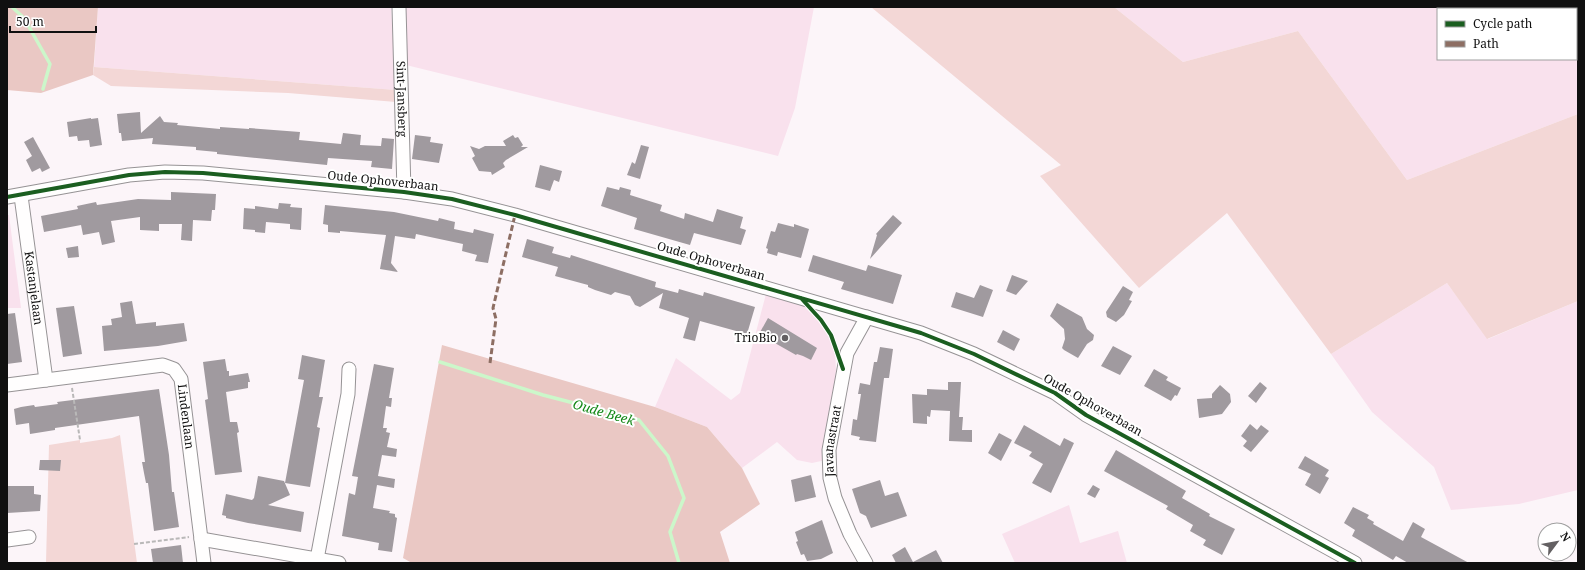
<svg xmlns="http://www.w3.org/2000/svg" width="1585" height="570" font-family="'Noto Serif',serif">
<rect width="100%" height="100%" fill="#fcf5f9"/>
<path fill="#f9e1ed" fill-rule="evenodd" d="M98,7H391L396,90L94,67Z
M404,7H814L795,108L778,156L406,65Z
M1114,7H1578V114L1407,180L1298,31L1183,62ZM1438,9H1576V59H1438Z
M7,215H9L21,308H7Z
M1447,283L1488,339L1578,301V490L1519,504L1451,510L1434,467L1372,412L1331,354Z
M766,294L807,306L828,330L835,352L836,370L826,460L812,463L797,460L777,442L742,468L707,427L655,407L676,358L731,400L740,393Z
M1069,505L1080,543L1118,531L1127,563H1015L1002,534Z"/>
<path fill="#f3d7d6" d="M871,7H1114L1183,62L1298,31L1407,180L1578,114V301L1487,339L1447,283L1331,354L1227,213L1139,288L1040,176L1061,165Z
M94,67L396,90V102L288,93L111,86L93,75Z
M120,435L137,563H46L49,445L80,440V443L112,438Z"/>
<path fill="#eac8c4" d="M7,7H98L93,75L41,93L7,90Z
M442,345L655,407L707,427L742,468L760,504L720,532L730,563H412L403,558Z"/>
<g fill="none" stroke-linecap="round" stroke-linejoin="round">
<path stroke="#ccf7ca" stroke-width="3.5" d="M12,7L24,18L50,64L43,89
M440,362L543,395L639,420L668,456L684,498L670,532L679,563"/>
</g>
<path fill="#a09a9f" d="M140,112L141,133L160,116L164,122L178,123L177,125L220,129V127L249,129V128L300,132L299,140L341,144L343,133L361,135L360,145L381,146L382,138L394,139L392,169L371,167L372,161L328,158L327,165L217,154V152L196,150V147L152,144L153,138L122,141L121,133H119L117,114Z
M91,118V119L98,118L102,145L90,147L89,140L78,141L77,136L69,137L67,122Z
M415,135L431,137L430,142L443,144L439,163L412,159Z
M513,135L515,138L518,137L523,145L521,147H528L506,160L503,163L505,167L492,175L491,172L479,171L472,158L475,156L470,146L479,149L485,146H506L503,141Z
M33,137L50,168L42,172L40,168L32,172L26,160L32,156L24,142Z
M641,145L649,147L640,179L627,175L632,162L635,164Z
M540,165L562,171L559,182L554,180L550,191L535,187Z
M607,187L619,190L620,187L631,190L630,195L662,205L660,211L684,219L685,213L713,222L717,209L743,217L740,228L746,230L741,245L694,233L690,245L634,229L637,218L601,206Z
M171,192L216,194L215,210H212L211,221L193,220L192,241L181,240L182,224H159V231L140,230V217L111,221L115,242L102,245L99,232L83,235L81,225L44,232L41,216L78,209L77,206L96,202L97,205L138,199L171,200Z
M279,203L291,204L290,207L302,208L301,230L290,229V224L266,222L265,233L255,232V230L243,229L244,208L255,209V206L278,209Z
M325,205L394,212L438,221L439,218L455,222L454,229L473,233L474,229L494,234L488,263L475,261L477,255L462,251L463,244L416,234L415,239L395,236L391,263L398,272L380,269L386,235L340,231V233L328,232V225L323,224Z
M893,215L902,223L870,259L877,235L876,234Z
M778,223L794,227V224L809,229L801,258L778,252L777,256L767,253L768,249L766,248L771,231L775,232Z
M527,239L554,247L552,253L570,258L571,255L656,282L655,287L678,293L679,289L703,296L704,292L755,307L747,334L700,321L695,341L683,338L689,318L659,308L663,293L640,307L635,305L630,296L615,292L611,295L595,290L588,287V285L555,276L558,267L522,257Z
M78,246L79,257L68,258L66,248Z
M813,255L866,271L868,265L902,275L893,304L841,289L844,282L808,271Z
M1012,275L1028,281L1016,295L1006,291Z
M980,285L993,290L983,317L951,307L956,292L974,298Z
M1123,286L1133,292L1129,300L1132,301L1124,315L1116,322L1107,317L1106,312Z
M132,301L136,324L156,322V326L184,323L187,341L158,346L104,351L102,326L112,325L111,319L122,317L120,303Z
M1057,303L1082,317L1087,329L1094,335L1093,340L1087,344L1078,358L1064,350L1062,348L1065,339L1064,329L1050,316Z
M74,306L82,354L63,357L56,308Z
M15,313L22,362L7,364V314Z
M768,318L817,348L811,360L803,356L797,354L796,355L759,334Z
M1003,330L1020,339L1014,351L997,342Z
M1113,346L1132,356L1120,375L1101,366Z
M880,347L893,349L889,378H884L876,442L859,440L860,437L851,435L853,419L857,420L861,394H858L860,383L870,385L874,362H877Z
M302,355L325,360L319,397H323L317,427L320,428L310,487L285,483L304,380L298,379Z
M225,359L227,371H229V376L248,373L250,382H248V388L226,392L230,422H237L239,432L237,433L242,472L215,475L205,400L208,399L203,362Z
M374,364L394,368L389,398H392L391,407L386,406L383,428H387L386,432L390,433L387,447L397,449L396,457L382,455L378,476L395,479L394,488L377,485L373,508L390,511L389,513L395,514V517L397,518L392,552L378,550L379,543L342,536L349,493L355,495L358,477L352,476Z
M1154,369L1168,377L1166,380L1181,388L1177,396L1175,395L1171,401L1144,386Z
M948,382H961L959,417H963L962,430H972V442L949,441L950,411L931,410L930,417L927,416V424L913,423L912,394L927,395V389L948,390Z
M1260,382L1267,388L1256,403L1248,396Z
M1220,385L1230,394L1231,402L1222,414L1199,418L1197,399L1212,398V394Z
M159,389L169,455L172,492H174L179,527L154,531L148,483H146L144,473L142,462H145L139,416L55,428V430L30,434L29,423L16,425L14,409L21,407L34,405L35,407L58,404L57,402Z
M1250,424L1257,430L1261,425L1269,431L1251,452L1243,446L1247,441L1241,436Z
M1024,425L1060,446L1064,438L1074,443L1051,493L1032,483L1043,464L1029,456L1032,452L1014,443Z
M999,433L1012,440L1001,461L988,453Z
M1116,450L1186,491L1182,498L1210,514L1209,516L1235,529L1222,555L1203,545L1206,540L1190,531L1193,525L1166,509L1168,506L1104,471Z
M1305,456L1329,470L1325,476L1329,478L1320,494L1305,485L1311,474L1298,468Z
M40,460H61L60,471L39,470Z
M811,475L816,497L795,502L791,480Z
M258,476L284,481L290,495L268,505L304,512L301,532L248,523L226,518V516L222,515L226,494L252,500L254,498Z
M880,480L885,496L898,492L907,516L871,528L866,516L860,513L852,489Z
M1093,485L1100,489L1095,498L1087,494Z
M7,486H34V494L41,495L40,511L7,513Z
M1353,507L1369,515L1367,518L1374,522L1373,524L1403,541L1413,522L1425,529L1421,537L1469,563H1408L1396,556L1393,560L1352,536L1355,530L1344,523Z
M822,520L833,553L821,559L807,561L804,554L801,555L796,542L798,541L795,532Z
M181,545L183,563H153L151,549Z
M905,547L913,562L936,550L943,563H896L892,555Z"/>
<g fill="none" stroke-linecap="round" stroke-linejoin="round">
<defs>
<g id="minor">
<path id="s1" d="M399,7L404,192"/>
<path id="s2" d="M21,196L46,380"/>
<path d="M7,197L129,175L165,172L203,173L404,192L452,199L515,215L921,333L974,354L1055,393L1086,415L1355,563"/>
<path id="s3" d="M7,385L163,365L174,369L181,379L204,563"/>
<path d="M201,539L339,563"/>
<path d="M7,540L29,537"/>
<path d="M317,559L348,394L349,369"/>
<path id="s4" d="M866,563L850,534L835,498L830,478L829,450L847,353L867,317"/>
</g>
</defs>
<use href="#minor" stroke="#969395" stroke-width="15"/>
<path stroke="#b9b8b8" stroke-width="2" stroke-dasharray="4 2" stroke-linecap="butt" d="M72,388L80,440
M134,544L189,537"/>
<use href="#minor" stroke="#fffefe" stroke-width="13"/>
<path stroke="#8d6e63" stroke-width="3" stroke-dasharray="6 3" stroke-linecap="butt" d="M490,363L496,319L493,308L515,215"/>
<defs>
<path id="cycleway" d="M7,197L129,175L165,172L203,173L404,192L452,199L515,215L921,333L974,354L1055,393L1086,415L1355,563
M801,298L821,320L831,335L843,369"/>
</defs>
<use href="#cycleway" stroke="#fff" stroke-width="6"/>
<use href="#cycleway" stroke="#1b5e20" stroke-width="4"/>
</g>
<circle fill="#636062" stroke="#fff" stroke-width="1.5" cx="785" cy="338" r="4"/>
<g text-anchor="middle" stroke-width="4" stroke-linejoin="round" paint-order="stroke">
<g font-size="12" fill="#101010" stroke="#fff">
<text dy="4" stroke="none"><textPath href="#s1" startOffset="92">Sint-Jansberg</textPath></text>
<text transform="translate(383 181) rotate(6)" y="4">Oude Ophoverbaan</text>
<text transform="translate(711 261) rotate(16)" y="4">Oude Ophoverbaan</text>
<text dy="4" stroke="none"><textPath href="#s2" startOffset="93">Kastanjelaan</textPath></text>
<text transform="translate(1093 405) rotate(30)" y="4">Oude Ophoverbaan</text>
<text dy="4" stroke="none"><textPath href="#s3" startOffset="219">Lindenlaan</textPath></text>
<text dy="4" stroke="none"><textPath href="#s4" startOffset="130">Javanastraat</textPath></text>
</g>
<g font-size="12" fill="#101010" stroke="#fff" text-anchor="end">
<text x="777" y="342">TrioBio</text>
</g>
<g font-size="13" font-style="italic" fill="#148817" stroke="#fff">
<text transform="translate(604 412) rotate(16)" y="5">Oude Beek</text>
</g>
</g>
<rect width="1585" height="570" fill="none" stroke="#101010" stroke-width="16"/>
<rect x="1437" y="8" width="140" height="52" fill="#ffffff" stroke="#9f9f9f"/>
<rect x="1445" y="21" width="20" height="6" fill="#1b5e20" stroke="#9f9f9f"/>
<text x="1473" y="28" font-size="12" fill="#101010">Cycle path</text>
<rect x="1445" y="41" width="20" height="6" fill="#8d6e63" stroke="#9f9f9f"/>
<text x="1473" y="48" font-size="12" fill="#101010">Path</text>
<g transform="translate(1557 542) rotate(58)"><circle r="19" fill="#ffffff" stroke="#9f9f9f"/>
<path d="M0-3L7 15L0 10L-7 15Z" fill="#636062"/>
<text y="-6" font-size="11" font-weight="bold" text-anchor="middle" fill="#101010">N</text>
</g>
<path d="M10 26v6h86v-6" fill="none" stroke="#101010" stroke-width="2"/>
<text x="16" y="26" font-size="12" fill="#101010" stroke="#ffffff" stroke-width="3" paint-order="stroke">50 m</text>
</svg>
